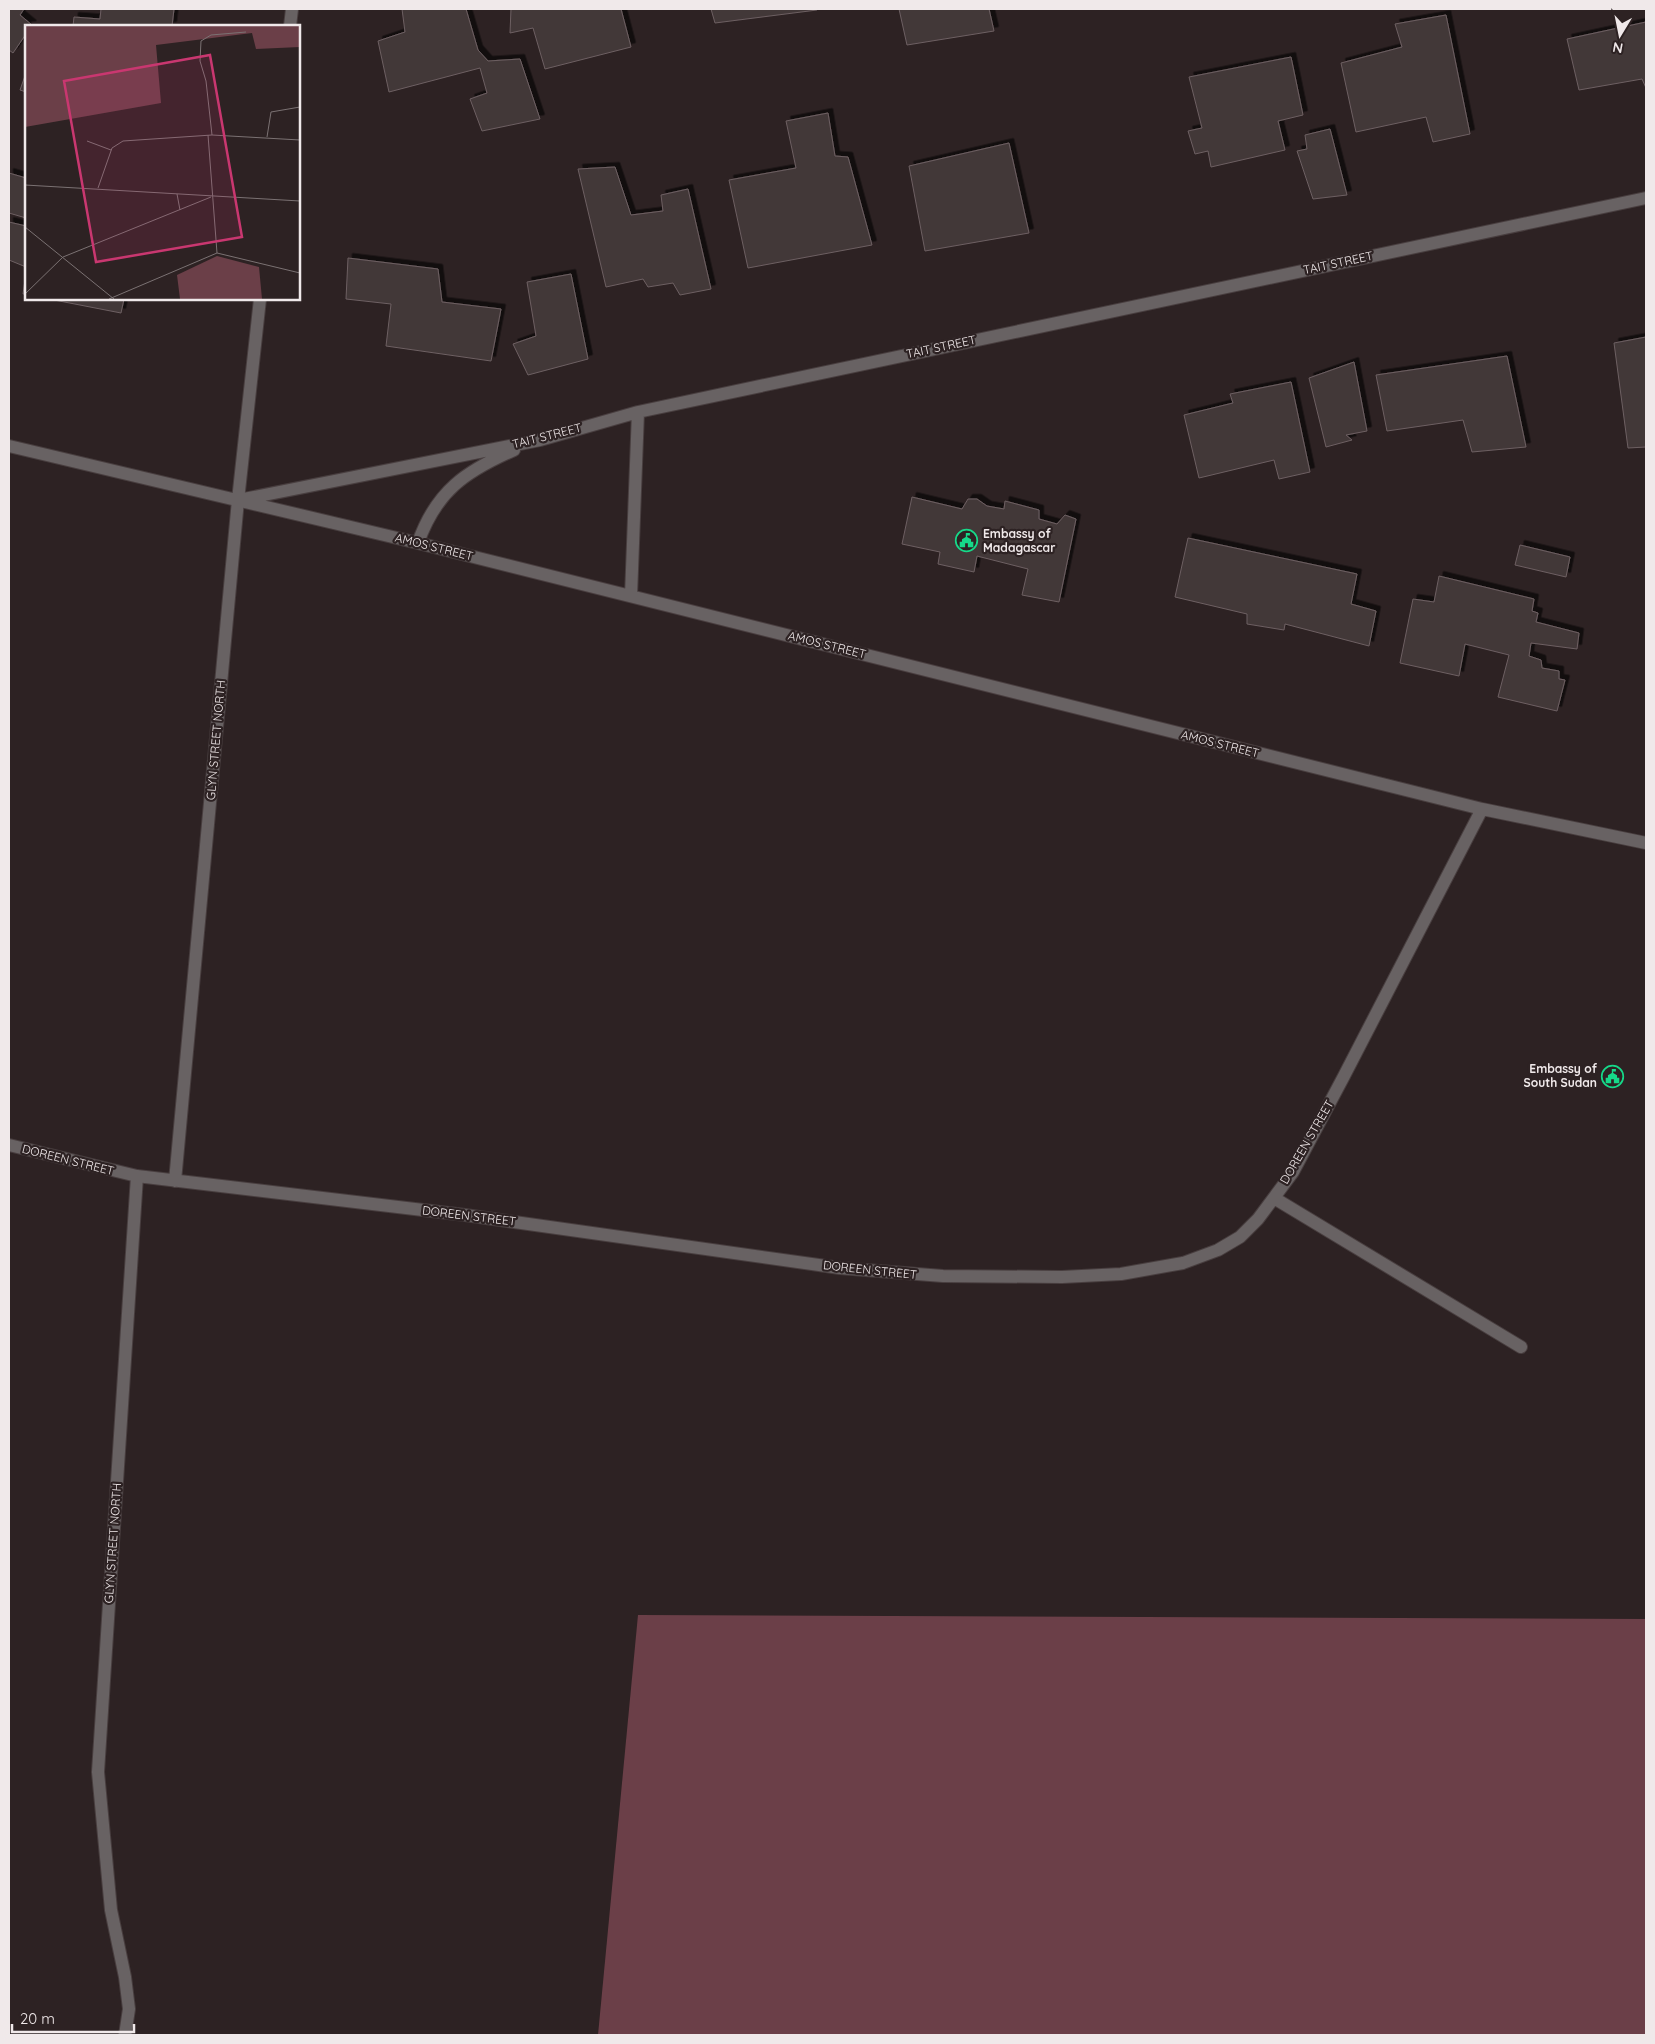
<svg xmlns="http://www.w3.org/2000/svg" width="1655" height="2044" font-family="Quicksand,sans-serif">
<defs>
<filter id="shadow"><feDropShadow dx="4.5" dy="-4.5" stdDeviation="0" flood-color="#0009"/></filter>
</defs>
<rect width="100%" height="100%" fill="#2d2223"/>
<path fill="#6b3f48" d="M638,1615L1646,1619V2035H598Z"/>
<path fill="#433739" stroke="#6d6062" filter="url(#shadow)" d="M9,9H24L20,15L32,25L26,26V34L13,53L9,50Z
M101,9H174L172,26H73L74,17L100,19Z
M402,9H466L478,50L488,61L520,59L540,119L482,131L470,99L487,93L480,68L389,92L378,41L405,32Z
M511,9H621L631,47L545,69L533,28L510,33Z
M711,9H816L817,10L715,23Z
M899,9H989L994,31L907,45Z
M1446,15L1470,134L1433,142L1426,117L1356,132L1341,63L1402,47L1395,24Z
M1646,22V88L1642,79L1579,90L1567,39Z
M1291,57L1303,115L1278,121L1285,150L1211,167L1208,151L1195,154L1188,131L1202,128L1189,77Z
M26,73V92L20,90Z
M828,113L835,156L848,157L872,245L748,268L729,180L796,168L786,121Z
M1330,129L1347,195L1313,199L1297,151L1307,149L1305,135Z
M1009,143L1029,233L925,251L909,166Z
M615,167L631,215L663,211L661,195L688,189L711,289L680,295L673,283L648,287L643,279L606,287L578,169Z
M9,173L26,178V218L9,213Z
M9,222L26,226V267L9,260Z
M348,258L438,269L442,302L501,309L491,361L386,346L391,304L346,299Z
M26,273V294H23Z
M571,274L588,359L528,375L513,344L536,336L527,282Z
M49,299H124L121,313Z
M1646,337V447L1628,448L1614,343Z
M1507,356L1526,447L1472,452L1463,420L1387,431L1376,375Z
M1354,362L1367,431L1346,435L1352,440L1326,447L1309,378Z
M1291,382L1310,472L1279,479L1274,460L1199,478L1184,415L1233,403L1230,394Z
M912,497L962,509L968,499H977L987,506L1004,509L1005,501L1039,510V519L1057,524L1065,515L1076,519L1059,602L1022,595L1028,569L977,556L974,572L938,564L940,552L902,544Z
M1188,538L1357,574L1351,604L1376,611L1369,646L1285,624L1284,630L1247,624V614L1175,597Z
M1520,545L1570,557L1566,577L1515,565Z
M1439,576L1534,599L1532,611L1538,613L1536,622L1579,633L1577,649L1531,643L1529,656L1541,660L1542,668L1559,671V679L1565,680L1557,711L1498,697L1509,655L1465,644L1459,676L1400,663L1413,599L1434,602Z"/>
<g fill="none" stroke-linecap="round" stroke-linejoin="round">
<defs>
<path id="minor" d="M290,26L292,9
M9,446L418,543L1482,809L1646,843
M244,499L540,440L638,412L1646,198
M418,543C436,491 466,471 514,450
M631,596L638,412
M9,1145L137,1176L465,1215L840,1268L943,1276L1062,1277L1121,1274L1183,1263L1218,1250L1240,1237L1258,1219L1293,1172L1344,1076L1482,809
M175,1181L238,500L260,299
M1274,1198L1521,1347
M125,2035L129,2009L125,1977L111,1910L98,1772L137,1176"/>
</defs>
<use href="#minor" stroke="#483e3f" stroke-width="14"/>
<use href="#minor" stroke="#686263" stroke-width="12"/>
</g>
<defs>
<symbol id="civic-ring" viewBox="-11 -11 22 22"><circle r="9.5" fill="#2d2223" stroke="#16d989" stroke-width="1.5"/><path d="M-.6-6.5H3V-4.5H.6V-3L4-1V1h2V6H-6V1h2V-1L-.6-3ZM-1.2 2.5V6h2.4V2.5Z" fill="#16d989"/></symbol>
</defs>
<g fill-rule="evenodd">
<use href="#civic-ring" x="954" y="528" width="25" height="25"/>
<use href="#civic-ring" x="1600" y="1064" width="25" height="25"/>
</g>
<g text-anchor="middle" stroke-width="4.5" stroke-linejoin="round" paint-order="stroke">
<g font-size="12" fill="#f0e9ea" stroke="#2d2223">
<text transform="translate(1338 263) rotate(-12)" y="4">TAIT STREET</text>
<text transform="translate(941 347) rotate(-12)" y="4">TAIT STREET</text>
<text transform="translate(547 436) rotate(-14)" y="4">TAIT STREET</text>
<text transform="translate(434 547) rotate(14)" y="4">AMOS STREET</text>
<text transform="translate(827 645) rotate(14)" y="4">AMOS STREET</text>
<text transform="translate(216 740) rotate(-85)" y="4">GLYN STREET NORTH</text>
<text transform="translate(1220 744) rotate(14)" y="4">AMOS STREET</text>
<text transform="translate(1307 1142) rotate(-60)" y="4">DOREEN STREET</text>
<text transform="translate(68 1160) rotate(14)" y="4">DOREEN STREET</text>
<text transform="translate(469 1216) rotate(7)" y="4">DOREEN STREET</text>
<text transform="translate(870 1270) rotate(6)" y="4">DOREEN STREET</text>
<text transform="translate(113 1543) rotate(-86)" y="4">GLYN STREET NORTH</text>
</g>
<g font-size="12" font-weight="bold" fill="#f0e9ea" stroke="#2d2223" text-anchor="start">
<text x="983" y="538">Embassy of<tspan x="983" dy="14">Madagascar</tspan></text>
<text x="1597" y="1073" text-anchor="end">Embassy of<tspan x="1597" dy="14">South Sudan</tspan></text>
</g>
</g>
<g transform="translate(25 25)">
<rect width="275" height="275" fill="#2d2223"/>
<path d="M0,1H275V22L231,24L227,8L131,20L136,78L0,102ZM192,231L234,242L237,274H155L152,250Z" fill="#6b3f48"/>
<path fill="none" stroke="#7b7273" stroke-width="1" d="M183,110L192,228M187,110L181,56L175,36L176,16L186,10L221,7M242,112L246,87L275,82M62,116L86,125M0,160L275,176M73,163L87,123L98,116L187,110L275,115M152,169L155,185M0,202L89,274M0,269L38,232L186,172M84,274L192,228L275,248"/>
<path fill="#c93770" fill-opacity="0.15" stroke="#c93770" stroke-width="2.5" d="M185,30L217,212L71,237L39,56Z"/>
<rect width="275" height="275" fill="none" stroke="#f0e9ea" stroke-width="2.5"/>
</g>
<rect width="1655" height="2044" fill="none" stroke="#f0e9ea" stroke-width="20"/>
<g transform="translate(1620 35) rotate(190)" stroke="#2d2223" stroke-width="4" paint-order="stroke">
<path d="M0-4L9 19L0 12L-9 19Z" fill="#f0e9ea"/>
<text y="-8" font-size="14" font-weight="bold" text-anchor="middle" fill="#f0e9ea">N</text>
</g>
<path d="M12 2024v8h122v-8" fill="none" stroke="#f0e9ea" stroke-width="2.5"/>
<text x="20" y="2024" font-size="15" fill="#f0e9ea" stroke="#2d2223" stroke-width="4" paint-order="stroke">20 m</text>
</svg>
